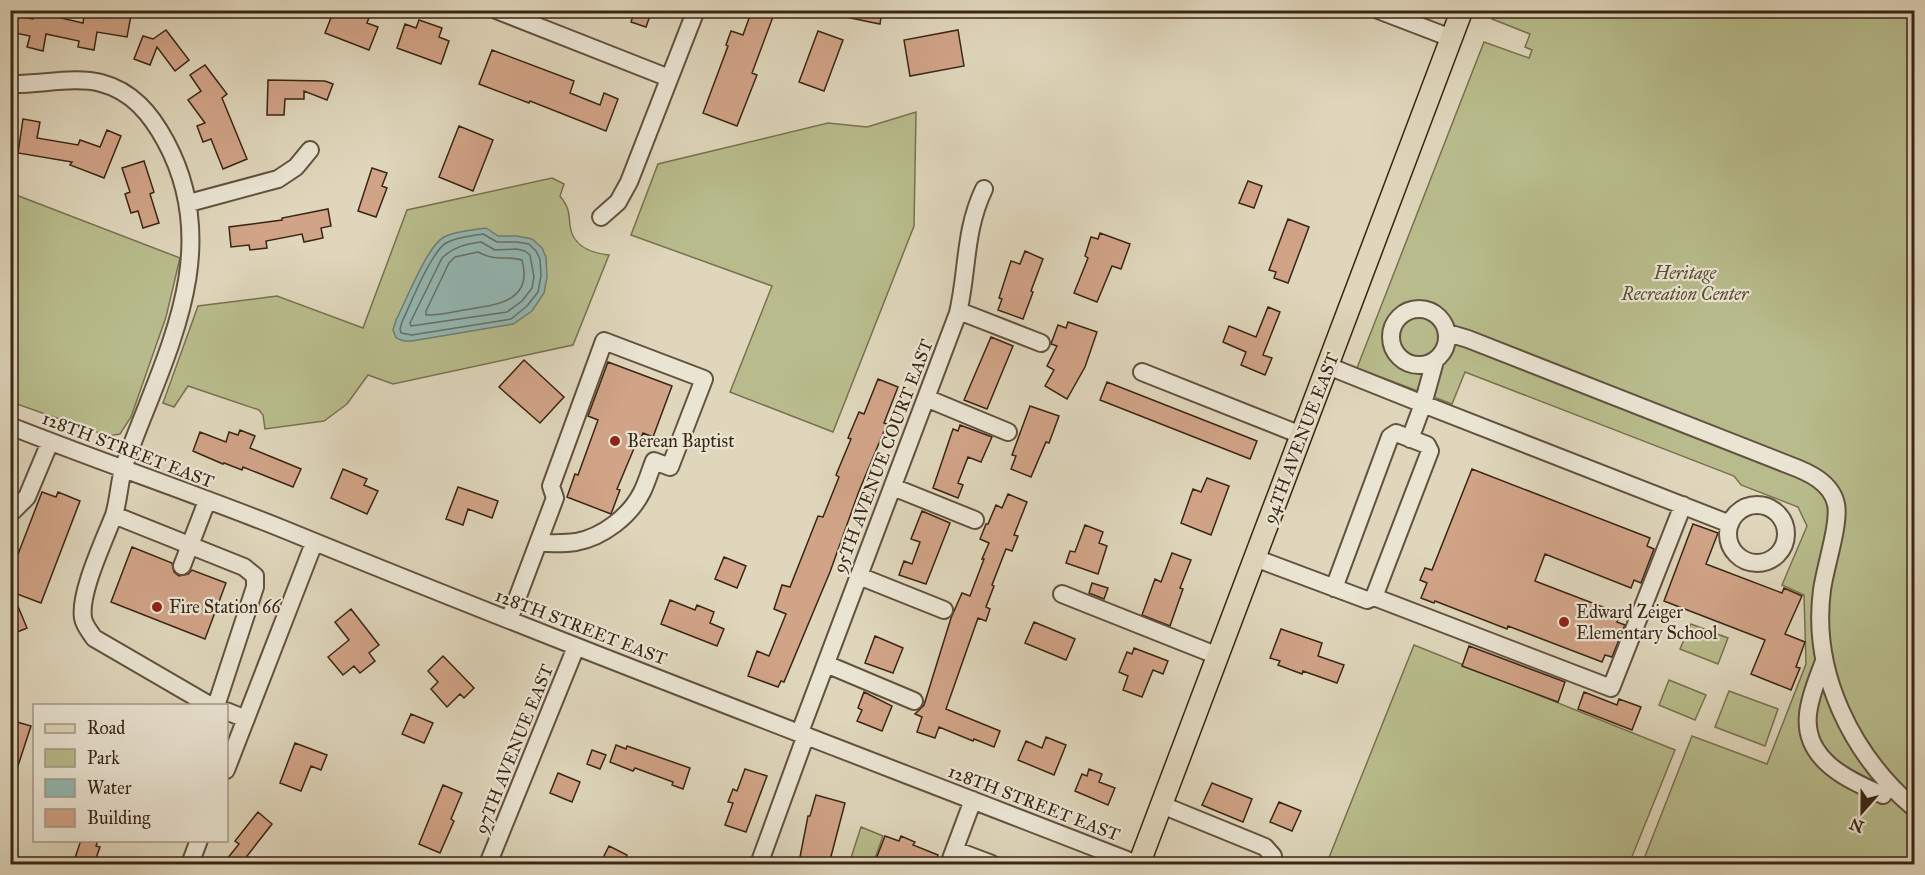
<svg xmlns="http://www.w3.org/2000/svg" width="1925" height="875" font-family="'IM FELL Great Primer',serif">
<rect width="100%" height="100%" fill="#dfd6bb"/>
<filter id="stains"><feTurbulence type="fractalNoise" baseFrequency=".00333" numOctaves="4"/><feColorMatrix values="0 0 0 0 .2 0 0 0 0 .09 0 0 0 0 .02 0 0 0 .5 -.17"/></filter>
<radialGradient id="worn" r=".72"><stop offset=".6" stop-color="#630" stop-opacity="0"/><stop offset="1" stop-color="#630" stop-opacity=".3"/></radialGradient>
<path fill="#b8bc8c" stroke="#797150" stroke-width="1.5" d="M1495,11H1914V864H1642L1692,736L1767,764L1806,664L1804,595L1782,585L1807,526L1798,507L1741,485L1734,476L1465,372L1452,404L1357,368L1484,42L1529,58L1532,50L1525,47L1530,34L1492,19Z
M916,112L914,226L833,432L730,392L772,286L631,235L658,164L828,123L867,127Z
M552,178L564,184L560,196C569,207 569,213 570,226C573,247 591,253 609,255L573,345L393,384L368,375L347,404L324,421L265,429L263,415L259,410L188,386L174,407L163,403L198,306L277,296L363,328L407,210Z
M11,193L180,258L166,317L131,417L120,434L108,436L11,402Z
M1691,624L1728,638L1718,664L1680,649Z
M1414,645L1675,750L1629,864H1339L1328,860Z
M1669,680L1706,695L1695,720L1659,705Z
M1729,691L1778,709L1765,746L1715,727Z
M861,827L883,836L873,864H849Z"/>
<path fill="#94b8b4" stroke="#707e74" stroke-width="1.5" d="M486,228L498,236H517L532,239L542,248L546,257L547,277L544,293L532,311L513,324L412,341H404L396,338L393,330L396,320C406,301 427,246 444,237C456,231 472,230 486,228Z"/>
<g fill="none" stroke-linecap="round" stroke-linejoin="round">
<path stroke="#676f64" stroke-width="1.5" d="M483,234L497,242H517L529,244L536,251L540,259L541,276L538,292L527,306L511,319L412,335L401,333L400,329L402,322C410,305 431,252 446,243C457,237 471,236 483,234Z
M481,242L495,250L517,249L525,251L530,255L534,277L532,288L522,301L507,312L411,326L410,323L442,258C453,247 466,244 481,242Z
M478,252C496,262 506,255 522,260C534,303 494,305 464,310C452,312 438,316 426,315V311L449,263L455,257Z"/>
</g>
<path fill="#d1a387" stroke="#3a2615" stroke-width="1.5" d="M35,10H49L48,15L83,23L85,10H132L127,37L97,32L94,50L78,47L79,41L46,34L43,51L27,47L30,36L10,32V15L33,19Z
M334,10H359L370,15L367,23L378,27L369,50L325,33Z
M635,10H652L646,27L631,22Z
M752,10H764L774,14L752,73L757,75L737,126L703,113L728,46L726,45L731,31L743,35Z
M840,10H882L880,24L840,16Z
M419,20L442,28L439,37L449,41L441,64L397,48L405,24L416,28Z
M166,30L189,60L175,71L157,47L150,65L134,59L143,36L153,39Z
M958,30L964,66L910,76L904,40Z
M818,31L843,40L824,91L799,82Z
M492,50L574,81L570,93L600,105L604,93L618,99L606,131L530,101L529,103L479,84Z
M205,65L227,94L222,98L247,159L223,169L211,139L203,142L197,126L205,123L188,100L201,91L190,75Z
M268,80L325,81L333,84L327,100L304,91V99H285L284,115H267Z
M23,119L40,122L37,138L78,145L80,140L100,147L107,130L121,136L104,178L70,165L72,162L18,153Z
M459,126L493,140L473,191L439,177Z
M144,161L154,192L150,194L159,223L143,228L138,211L131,213L125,194L130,192L122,168Z
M372,168L387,173L382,186L387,188L376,217L358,211Z
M1248,181L1262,186L1254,208L1239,203Z
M328,209L331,226L321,228L323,238L304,242L302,234L266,241L267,248L250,250L249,245L231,247L229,227L282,220V218Z
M1288,219L1309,227L1288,283L1274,278L1276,272L1269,270Z
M1100,233L1130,244L1121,269L1112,266L1097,302L1074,293L1088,258L1085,256L1091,237L1098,239Z
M1025,251L1043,259L1031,291L1033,292L1023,319L998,310L1002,299L999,298L1011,261L1020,264Z
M1268,307L1280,312L1263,355L1272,358L1265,375L1241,365L1246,352L1223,342L1229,326L1256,337Z
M1068,322L1097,332L1085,367L1067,399L1045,386L1054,370L1047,366L1057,346L1051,344L1058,325L1066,328Z
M991,337L1013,346L987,409L964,400Z
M524,360L564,397L540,423L499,387Z
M608,362L672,386L653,437L643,433L637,447L635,446L617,489L620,490L611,514L567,497L575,474L578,475L598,420L588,416Z
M878,379L898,387L884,423L887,424L859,491L830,572L784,682L781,681L778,687L748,676L757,651L769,656L786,614L774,609L782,585L790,587L818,516L823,517L839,477L836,475L851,439L848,438L859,412L864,414Z
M1107,382L1257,441L1250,459L1100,400Z
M1030,406L1059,416L1049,443L1046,442L1031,477L1011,469L1016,456L1012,455Z
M960,425L992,437L981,462L968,457L958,483L963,485L958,498L933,488L953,429L958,431Z
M240,430L255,436L250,448L301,469L293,487L243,467L242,470L224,463L223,464L193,451L200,432L226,442L229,432L238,435Z
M343,469L367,479L364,485L378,491L367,514L331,498Z
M1472,469L1650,538L1647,546L1654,549L1641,583L1634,580L1631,588L1545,554L1535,581L1621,614L1617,622L1625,625L1612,657L1605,655L1602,662L1508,626L1507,629L1435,601L1434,603L1421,598L1427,583L1420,580L1425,568L1432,570Z
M1207,478L1229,486L1211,535L1181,523L1193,489L1201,492Z
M458,487L498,501L492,518L468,509L463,525L446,519Z
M42,492L56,497L58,492L80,501L41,603L12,592L27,628L10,635V575Z
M1008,494L1027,502L1014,535L1018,536L1012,551L1006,549L992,585L994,586L986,607L990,609L986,621L978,618L946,709L1000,731L994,747L974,739L973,741L939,727L935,738L917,732L922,717L915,714L924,705L951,618L962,593L970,596L984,559H982L989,543L980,539L986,524H988L996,505L1002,508Z
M922,511L950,523L926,584L899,575L904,561L912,564L920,542L911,539Z
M1693,524L1718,533L1706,564L1782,593L1784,588L1802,596L1785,634L1805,642L1796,667L1800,668L1791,690L1751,674L1765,640L1664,601Z
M1085,525L1103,532L1099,543L1107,546L1098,574L1066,563L1070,551L1075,552Z
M132,547L172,563L174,572L179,576L188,574L192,570L226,583L205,639L111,602Z
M1172,553L1191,560L1180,588L1183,589L1170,626L1142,615L1155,579L1161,582Z
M724,557L746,566L737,588L715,579Z
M1092,583L1108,588L1104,599L1089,593Z
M670,600L695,610L697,605L714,612L710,623L724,629L717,646L661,624Z
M351,609L379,645L369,653L375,661L360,673L354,666L343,675L328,657L349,640L335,622Z
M1034,622L1075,639L1066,660L1025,643Z
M1281,629L1322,643L1318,656L1344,665L1337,683L1303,671L1302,674L1278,665L1280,661L1270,658Z
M875,636L903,648L893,673L865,663Z
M1469,646L1565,682L1558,702L1462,666Z
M1134,648L1168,661L1163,674L1153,670L1142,697L1123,690L1128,676L1119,672L1127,652L1132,654Z
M443,656L474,688L464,698L460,694L447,707L431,689L438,682L428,671Z
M864,692L892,706L882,731L857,721L862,710L858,708Z
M1584,692L1617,705L1619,699L1641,707L1632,730L1578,709Z
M411,714L433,723L424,743L402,734Z
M10,720L31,726L13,781H10Z
M1046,737L1066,745L1054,775L1018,760L1026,741L1042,748Z
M295,743L327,755L321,770L311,766L301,791L280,783Z
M616,745L626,749L627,746L690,768L683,789L672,785L673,782L635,768L633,771L610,762Z
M592,750L606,755L600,769L587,764Z
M745,769L767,776L746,832L725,825L733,803L728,802L733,789L737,791Z
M1089,769L1102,774L1099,782L1115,788L1108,805L1075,791L1082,774L1087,776Z
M558,773L580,782L572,802L550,793Z
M1212,783L1252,799L1243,822L1202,805Z
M443,785L462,793L451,819L454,821L440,853L419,844Z
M816,795L845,803L829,864L800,857L808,816H810Z
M1279,802L1301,811L1292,831L1270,822Z
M258,812L272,824L247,856L258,864H223L239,844L235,841Z
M885,836L899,841L901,836L915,842L913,845L938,855L935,864H874Z
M81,840H98L96,846L100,847L94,864H73Z
M609,846L627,855L622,864H600Z"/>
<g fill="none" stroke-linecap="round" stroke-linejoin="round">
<defs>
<path id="minor" d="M496,10L669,78
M1378,10L1451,38
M10,84C39,85 74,76 101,83C132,91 151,114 166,142C226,254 162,359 124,466C119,482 119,499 114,515C104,541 79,593 83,618C84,625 90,632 94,638L211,706
M189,203L278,179L296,167L310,150
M601,217L618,202L629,182L696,10
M1391 337a28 28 0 1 1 56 0a28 28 0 1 1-56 0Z
M959,311L1041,343
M1448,333L1468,339L1789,465C1808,472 1831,482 1836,504C1840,524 1825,567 1822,590C1811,673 1852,755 1914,808
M1328,366L1423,404L1435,361
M1142,372L1301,435
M926,398L1008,432
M10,426C101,462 193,493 283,529C566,645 852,753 1137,864
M1410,439L1423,404L1730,524
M893,487L975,520
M1728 534a29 29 0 1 1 58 0a29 29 0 1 1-58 0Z
M10,514L27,497L50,442
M114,515L244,567L255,576V587L216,706
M1255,558L1367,600L1374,597L1611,688L1683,505
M182,566L207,501
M859,576L944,610
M1334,588L1390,437L1396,433L1427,445L1430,451L1374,597
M1062,594L1218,656
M509,620L555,498L551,486L604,341L704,379L670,467L654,461C650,471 647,482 642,492C630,516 603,537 576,542C563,544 550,543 538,543
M1824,661C1818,678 1810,695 1808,714C1803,760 1848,780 1883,795
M826,664L914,701
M226,711L246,719
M800,732L958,313C968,270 964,231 984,189
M226,770L314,543
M1162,805L1265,847L1273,856L1271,864
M955,850L992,864
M190,864L199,840
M488,864L576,647
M759,864L806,735
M949,864L973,800"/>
<path id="major" d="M1139,864L1462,10"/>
</defs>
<use href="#minor" stroke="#63523e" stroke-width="20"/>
<use href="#major" stroke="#3a2615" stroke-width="24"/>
<use href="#minor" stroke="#eae4d3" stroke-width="16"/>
<use href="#major" stroke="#dfd6bb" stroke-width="21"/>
</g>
<g fill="#8f2418" stroke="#eae4d3" stroke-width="2">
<circle cx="615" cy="441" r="6"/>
<circle cx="157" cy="607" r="6"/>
<circle cx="1564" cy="622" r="6"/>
</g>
<g text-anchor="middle" stroke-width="4.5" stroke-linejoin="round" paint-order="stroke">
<g font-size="18" font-style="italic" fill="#5a4c33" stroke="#eae4d3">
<text x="1685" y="279">Heritage<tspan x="1685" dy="21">Recreation Center</tspan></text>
</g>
<g font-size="18" fill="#3a2615" stroke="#eae4d3">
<text transform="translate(1301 438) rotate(-69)" y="6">94TH AVENUE EAST</text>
<text transform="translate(128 450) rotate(21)" y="6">128TH STREET EAST</text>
<text transform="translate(883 456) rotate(-69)" y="6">95TH AVENUE COURT EAST</text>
<text transform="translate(581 627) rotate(21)" y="6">128TH STREET EAST</text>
<text transform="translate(514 749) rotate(-68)" y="6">97TH AVENUE EAST</text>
<text transform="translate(1034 803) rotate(21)" y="6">128TH STREET EAST</text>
</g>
<g font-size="18" fill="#3a2615" stroke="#eae4d3" text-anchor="start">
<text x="627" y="447">Berean Baptist</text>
<text x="169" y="613">Fire Station 66</text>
<text x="1576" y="618">Edward Zeiger<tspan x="1576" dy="21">Elementary School</tspan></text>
</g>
</g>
<rect width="1925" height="875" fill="none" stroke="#dfd6bb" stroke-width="36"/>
<rect x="12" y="12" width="1901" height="851" fill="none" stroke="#3a2615" stroke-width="3"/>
<rect x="18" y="18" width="1889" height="839" fill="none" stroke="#3a2615" stroke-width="1.5"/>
<rect x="33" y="704" width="195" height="138" fill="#eae4d3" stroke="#a49887" stroke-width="1.5"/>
<rect x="45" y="724" width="30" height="9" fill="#dfd6bb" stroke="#a49887" stroke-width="1.5"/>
<text x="87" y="734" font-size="18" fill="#3a2615">Road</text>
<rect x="45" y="749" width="30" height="18" fill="#b8bc8c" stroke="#a49887" stroke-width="1.5"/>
<text x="87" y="764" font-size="18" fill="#3a2615">Park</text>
<rect x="45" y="779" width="30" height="18" fill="#94b8b4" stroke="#a49887" stroke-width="1.5"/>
<text x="87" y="794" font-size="18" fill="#3a2615">Water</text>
<rect x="45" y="809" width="30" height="18" fill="#d1a387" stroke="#a49887" stroke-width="1.5"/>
<text x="87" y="824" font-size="18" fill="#3a2615">Building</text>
<g transform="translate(1862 812) rotate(201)" stroke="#eae4d3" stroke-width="4.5" paint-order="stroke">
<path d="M0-4.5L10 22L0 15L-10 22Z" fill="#3a2615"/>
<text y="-9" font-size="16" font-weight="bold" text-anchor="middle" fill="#3a2615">N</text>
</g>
<rect width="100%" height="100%" filter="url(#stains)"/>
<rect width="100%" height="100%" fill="url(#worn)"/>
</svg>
